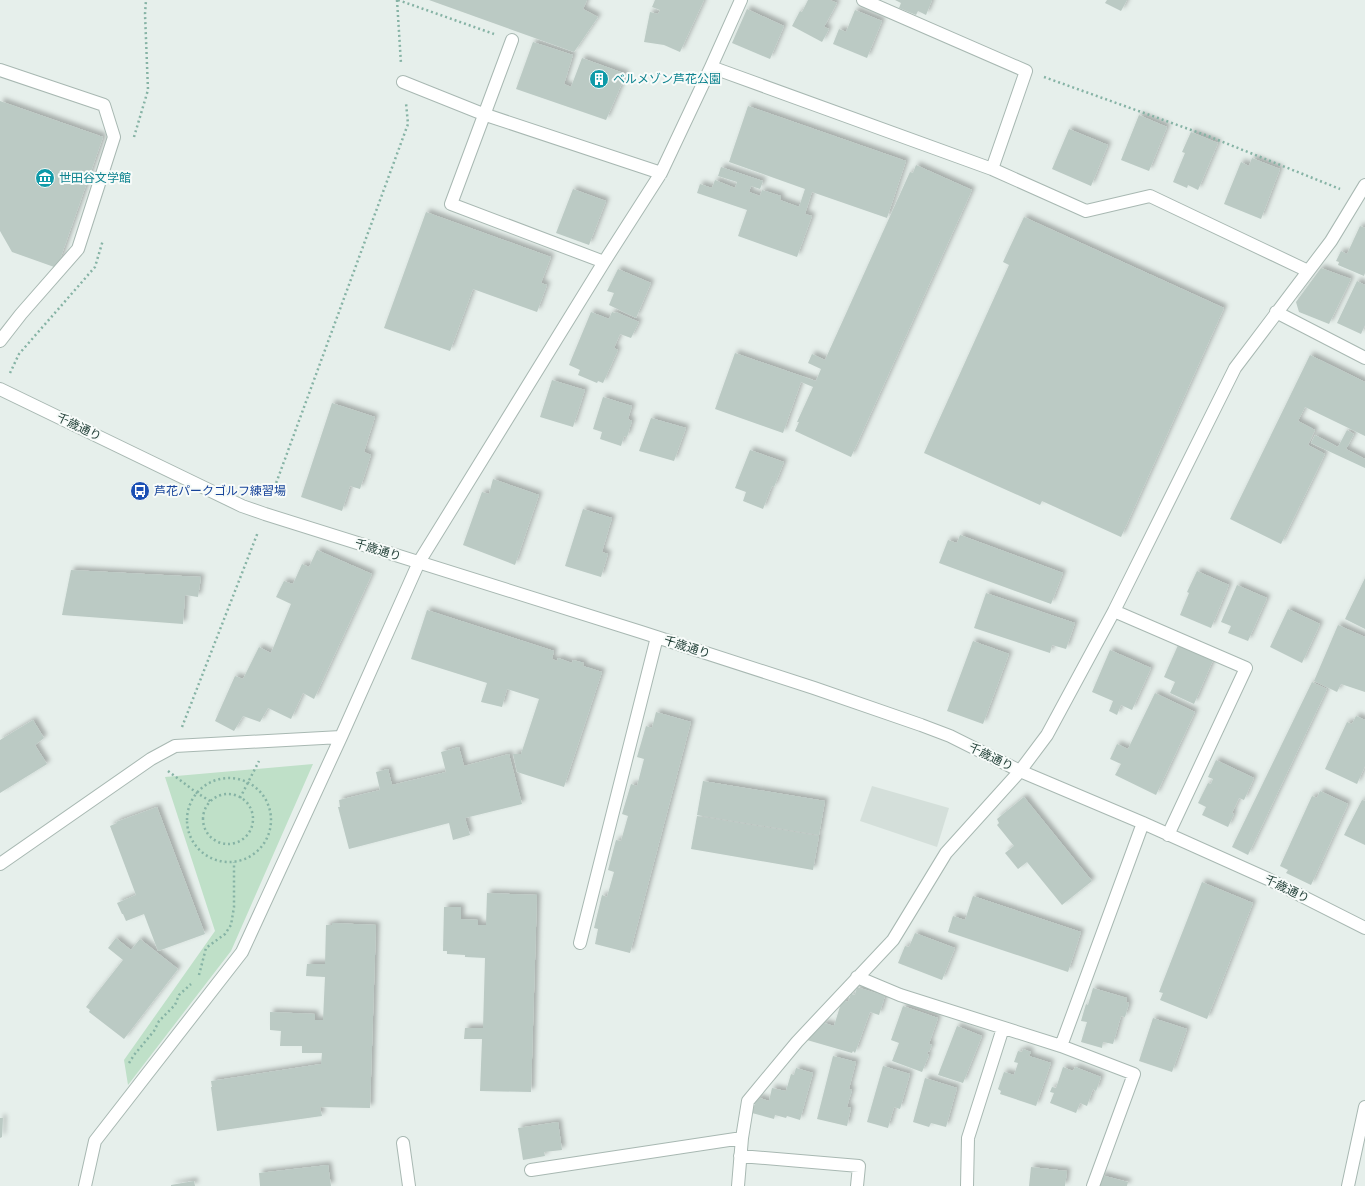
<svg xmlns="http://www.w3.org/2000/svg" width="1365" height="1186" font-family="Signika,'Noto Sans JP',sans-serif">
<defs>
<filter id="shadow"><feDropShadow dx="3.5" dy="-3.5" stdDeviation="2" flood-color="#0004"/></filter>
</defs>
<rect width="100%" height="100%" fill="#e6efeb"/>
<path fill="#d4dfda" d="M872,786L949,808L937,847L860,821Z"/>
<path fill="#bfe0c8" d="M313,764L231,951L128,1085L124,1060L215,931L165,777Z"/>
<path fill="#bbcac4" filter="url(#shadow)" d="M429,0H587L583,9L598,17L574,52Z
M655,0H704L680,52L664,45L644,42L650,12L658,14L660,10L652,7Z
M808,0H830L837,3L824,27L829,29L822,42L792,26L800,11L802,12Z
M895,0H932L926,15L918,11L916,15L899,8L901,3Z
M1107,0H1127L1121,11L1105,3Z
M747,9L784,26L770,59L732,43Z
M855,10L882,21L867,58L833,44L839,29L846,32Z
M533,42L573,55L564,84L571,87L582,58L626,74L606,120L516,89Z
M0,101L103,137L57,268L12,252L0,231Z
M748,106L906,161L887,218L812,192L805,214L812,216L797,257L738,236L747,210L697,193L700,184L712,188L715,180L735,188L737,182L718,176L721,167L763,181L760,189L751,186L749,192L760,196L762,190L781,196L780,200L799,207L805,189L729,162Z
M1139,115L1167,127L1149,171L1121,160Z
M1069,129L1108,145L1091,186L1052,169Z
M1191,132L1218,143L1198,190L1188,185L1187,188L1173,182L1185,153L1182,152Z
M1252,158L1280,169L1261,219L1224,204L1241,162L1249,166Z
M916,165L972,190L851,457L795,431L799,422H797L813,387L801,382L783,433L715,409L735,353L816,381L821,369L808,363L812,354L825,360L910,172L913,173Z
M573,189L606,201L589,245L556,233Z
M426,212L551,257L541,283L547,285L537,312L473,289L450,351L384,328Z
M1024,217L1224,308L1121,537L1042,501L1040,505L924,453L1009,265L1003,262Z
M1360,226L1365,228V273L1364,276L1338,265L1339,262L1336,261L1341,251L1347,254Z
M1321,268L1351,279L1329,324L1299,312L1296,302Z
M618,269L651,283L636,318L609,305L614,293L607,291Z
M1357,281L1365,285V325L1361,334L1337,323Z
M591,312L609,319L612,312L615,313L616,312L639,322L631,338L620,334L614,348L618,350L603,383L598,381L597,383L578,375L580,370L569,365Z
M1310,355L1365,382V436L1305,407L1298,421L1315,430L1308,445L1325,454L1281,544L1230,519Z
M552,380L585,390L573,427L540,417Z
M603,397L632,406L628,419L632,421L627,437L624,436L621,446L600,439L602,432L593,429Z
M332,403L375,417L364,452L371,455L360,489L350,486L342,511L301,497Z
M651,418L686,428L674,461L639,451Z
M1347,430L1354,434L1346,449L1365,459V468L1311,443L1315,435L1338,447Z
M750,450L784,462L774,487L772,486L763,509L743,501L746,492L735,488Z
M493,479L539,495L515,565L463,545L482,492L489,494Z
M583,509L612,518L602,552L608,554L601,577L565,566Z
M960,535L1063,573L1051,604L939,563L948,540L957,543Z
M317,550L372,574L314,699L303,693L291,719L268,708L260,722L243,716L234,731L215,721L235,676L243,679L259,647L271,653L291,604L276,597L284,581L293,584L302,564L309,567Z
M71,570L201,577L198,597L185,595L183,624L62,615Z
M1197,571L1229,585L1211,628L1180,615L1189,593L1187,592Z
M1365,578V629L1345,619Z
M1237,585L1267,598L1248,641L1228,633L1231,626L1221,622Z
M986,593L1075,623L1066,649L1052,645L1050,653L974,628Z
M1288,609L1320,624L1302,663L1270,647Z
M427,610L554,651L552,659L557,661L558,658L572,663L573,660L584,663L583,666L602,672L564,787L517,772L513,754H521L539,699L507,689L502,707L481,702L487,683L411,659Z
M1338,625L1365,637V692L1341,684L1337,692L1314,681Z
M973,641L1009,654L983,724L947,711Z
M1179,643L1214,658L1194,704L1170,693L1175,682L1164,677Z
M1110,650L1151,668L1132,710L1121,705L1117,715L1109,711L1113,701L1092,692Z
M1312,682L1327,689L1248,855L1232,847Z
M1155,693L1195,712L1156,795L1115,775L1121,764L1110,759L1117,744L1128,749Z
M656,712L691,722L630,953L595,944L598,929L594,928L602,895L607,897L614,872L608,870L616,840L621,841L628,816L622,814L631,784L637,786L644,759L637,757L646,726L652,728Z
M1356,716L1365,720V766L1357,784L1325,769L1347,722L1352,724Z
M33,720L44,738L35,745L47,764L0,793V740Z
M459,747L464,766L509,754L522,804L465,818L470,835L453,840L449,823L349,849L338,807H340L339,800L380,790L376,772L388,769L392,785L446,772L441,752Z
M1216,760L1254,778L1244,800L1239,798L1232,813L1234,814L1228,827L1202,815L1206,807L1198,803L1208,783L1211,784L1213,779L1208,777Z
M703,781L825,801L819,835L697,815Z
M1320,791L1348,804L1311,885L1286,873L1288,870L1280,866L1312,796L1317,798Z
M1024,797L1092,881L1062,905L1027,862L1018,869L1005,853L1014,846L997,825L999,823L997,819Z
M1362,800L1365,801V845L1344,835Z
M157,807L205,934L158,951L144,914L126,921L123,914H122L117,903L136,895L110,826L117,823L116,822Z
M697,816L819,836L813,870L691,849Z
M1202,882L1253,903L1207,1019L1160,1000L1163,993L1159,992Z
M487,893L537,895L531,1092L480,1091L482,1039H464L465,1028H483L485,958L465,957V955L447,954V951H443L444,907H461V919L478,920V925H486Z
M973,896L1081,932L1068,972L948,932L953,916L965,920Z
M332,923L376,925L370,1108L320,1107L322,1116L217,1131L211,1087H212L211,1081L321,1064L322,1053H302V1046H280L281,1031L270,1030V1012L315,1014V1020H323L325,977L306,976L307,964H325L326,925H332Z
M915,933L955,948L942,980L898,963L905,946L909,947Z
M116,938L131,950L140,939L178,969L124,1039L89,1012L90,1010L86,1007L123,960L108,948Z
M857,987L885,996L879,1015L870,1012L855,1053L853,1051L852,1053L807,1040L824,1023L834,1026L842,1000L848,1002L851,994L855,995Z
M1093,988L1127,998L1126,1002L1129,1003L1125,1017L1121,1016L1113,1044L1103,1042L1102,1048L1081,1042L1087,1022L1081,1021L1086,1004L1088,1005Z
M903,1006L938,1018L929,1044L932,1045L929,1052L928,1051L927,1054L929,1055L922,1072L892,1061L899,1043L891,1040Z
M1153,1018L1187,1029L1172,1072L1139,1061Z
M957,1026L982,1036L963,1083L938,1075Z
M1023,1049L1031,1052L1029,1056L1051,1063L1036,1106L1000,1094L1001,1091L998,1089L1004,1072L1014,1075L1018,1063L1014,1062L1018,1051L1022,1052Z
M833,1056L856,1062L849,1089L852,1090L847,1107L851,1108L847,1126L817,1119Z
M883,1066L910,1074L900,1109L894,1107L888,1128L867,1122Z
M1063,1067L1073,1071L1075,1067L1101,1077L1096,1091L1093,1089L1087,1106L1080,1103L1076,1113L1050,1103L1054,1093L1050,1092L1052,1087L1056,1088Z
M796,1068L813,1073L800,1120L787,1116L786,1118L775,1115L774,1119L752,1113L757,1097L769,1101L772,1088L786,1091L791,1074L794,1075Z
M925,1078L957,1088L946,1127L931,1123L929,1127L913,1122Z
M0,1118H3L2,1137L0,1138Z
M558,1122L562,1150L544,1152L545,1156L523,1160L518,1128Z
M328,1165L331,1186H260L259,1173Z
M1031,1167L1067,1171L1065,1186H1029Z
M1101,1175L1128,1182L1127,1186H1098Z
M194,1181L195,1186H171V1185Z"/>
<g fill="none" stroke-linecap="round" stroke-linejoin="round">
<defs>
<path id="minor" d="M863,0L1026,71L992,169
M512,40L451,204L604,262
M711,67L992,169L1086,211L1150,196L1308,271
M0,70L104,105L114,137L78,249L21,314L0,341
M403,82L483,114L661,173
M1276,312L1365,358
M0,389L242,506L265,514L641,632L814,688L921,725L950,736L1020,771L1143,823L1268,879L1365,928
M1114,611L1246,668L1168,835
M0,864L151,759L175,746L341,737
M580,943L657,637
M857,977L900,995L1061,1046
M403,1143L409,1186
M740,1156L859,1166L857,1186
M531,1170L742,1138
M85,1186L95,1141L242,952L341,737L419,562L604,262L661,173L711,67L741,0
M738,1186L742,1138L748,1101L797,1042L893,940L946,853L1020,771L1047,735L1114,611L1235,368L1331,241L1365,185
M967,1186L968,1138L1003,1028
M1093,1186L1134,1074L1061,1046L1143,823
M1348,1186L1365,1107"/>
</defs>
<use href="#minor" stroke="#a8b8b2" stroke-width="14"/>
<path stroke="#86b3a5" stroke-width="2.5" stroke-dasharray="2 3" stroke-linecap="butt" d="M397,0L401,64
M398,0L494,34
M1044,77L1208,136L1340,189
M134,137L148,90L145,14L146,0
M10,373L19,354L95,267L103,240
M271,497L408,124L406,103
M182,727L258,532
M168,771L197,793L210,801
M187 820a42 42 0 1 1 84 0a42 42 0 1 1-84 0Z
M203 819a25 25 0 1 1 50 0a25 25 0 1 1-50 0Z
M240,798L259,761
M199,975L206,948L225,934L231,925L234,907V862
M129,1063L134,1055L154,1031L159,1021L175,1005L179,995L191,984"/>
<use href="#minor" stroke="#fff" stroke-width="12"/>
</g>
<defs>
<symbol id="building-disc" viewBox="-11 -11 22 22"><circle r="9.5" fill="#0f9aa8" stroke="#f7fbf9"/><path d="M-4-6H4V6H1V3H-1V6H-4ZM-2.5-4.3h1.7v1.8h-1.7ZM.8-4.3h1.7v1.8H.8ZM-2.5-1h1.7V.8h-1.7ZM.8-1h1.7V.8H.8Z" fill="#fff"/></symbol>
<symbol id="museum-disc" viewBox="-11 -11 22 22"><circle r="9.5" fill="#0f9aa8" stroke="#f7fbf9"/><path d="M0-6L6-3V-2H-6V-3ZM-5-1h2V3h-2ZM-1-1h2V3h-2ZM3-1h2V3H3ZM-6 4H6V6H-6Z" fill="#fff"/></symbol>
<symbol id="bus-disc" viewBox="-11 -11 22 22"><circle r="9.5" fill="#1a4fb4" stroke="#f7fbf9"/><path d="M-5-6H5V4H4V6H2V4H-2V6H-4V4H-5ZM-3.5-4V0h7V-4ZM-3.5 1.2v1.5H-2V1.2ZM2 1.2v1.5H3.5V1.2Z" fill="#fff"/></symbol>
</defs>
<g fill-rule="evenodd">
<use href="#building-disc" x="588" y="68" width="22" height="22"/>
<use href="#museum-disc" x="34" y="167" width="22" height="22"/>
<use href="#bus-disc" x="129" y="480" width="22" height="22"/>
</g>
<g text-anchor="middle" stroke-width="4" stroke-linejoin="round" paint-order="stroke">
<g font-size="12" fill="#0d838f" stroke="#f7fbf9" text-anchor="start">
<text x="613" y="83">ベルメゾン芦花公園</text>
<text x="59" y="182">世田谷文学館</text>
</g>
<g font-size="12" fill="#24423a" stroke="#f7fbf9">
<text transform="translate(79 427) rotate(26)" y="4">千歳通り</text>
<text transform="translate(378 550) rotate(17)" y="4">千歳通り</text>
<text transform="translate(687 647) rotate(18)" y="4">千歳通り</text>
<text transform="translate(991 757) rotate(26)" y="4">千歳通り</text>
<text transform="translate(1287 889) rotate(26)" y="4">千歳通り</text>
</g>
<g font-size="12" fill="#164399" stroke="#f7fbf9" text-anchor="start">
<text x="154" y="495">芦花パークゴルフ練習場</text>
</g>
</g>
</svg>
